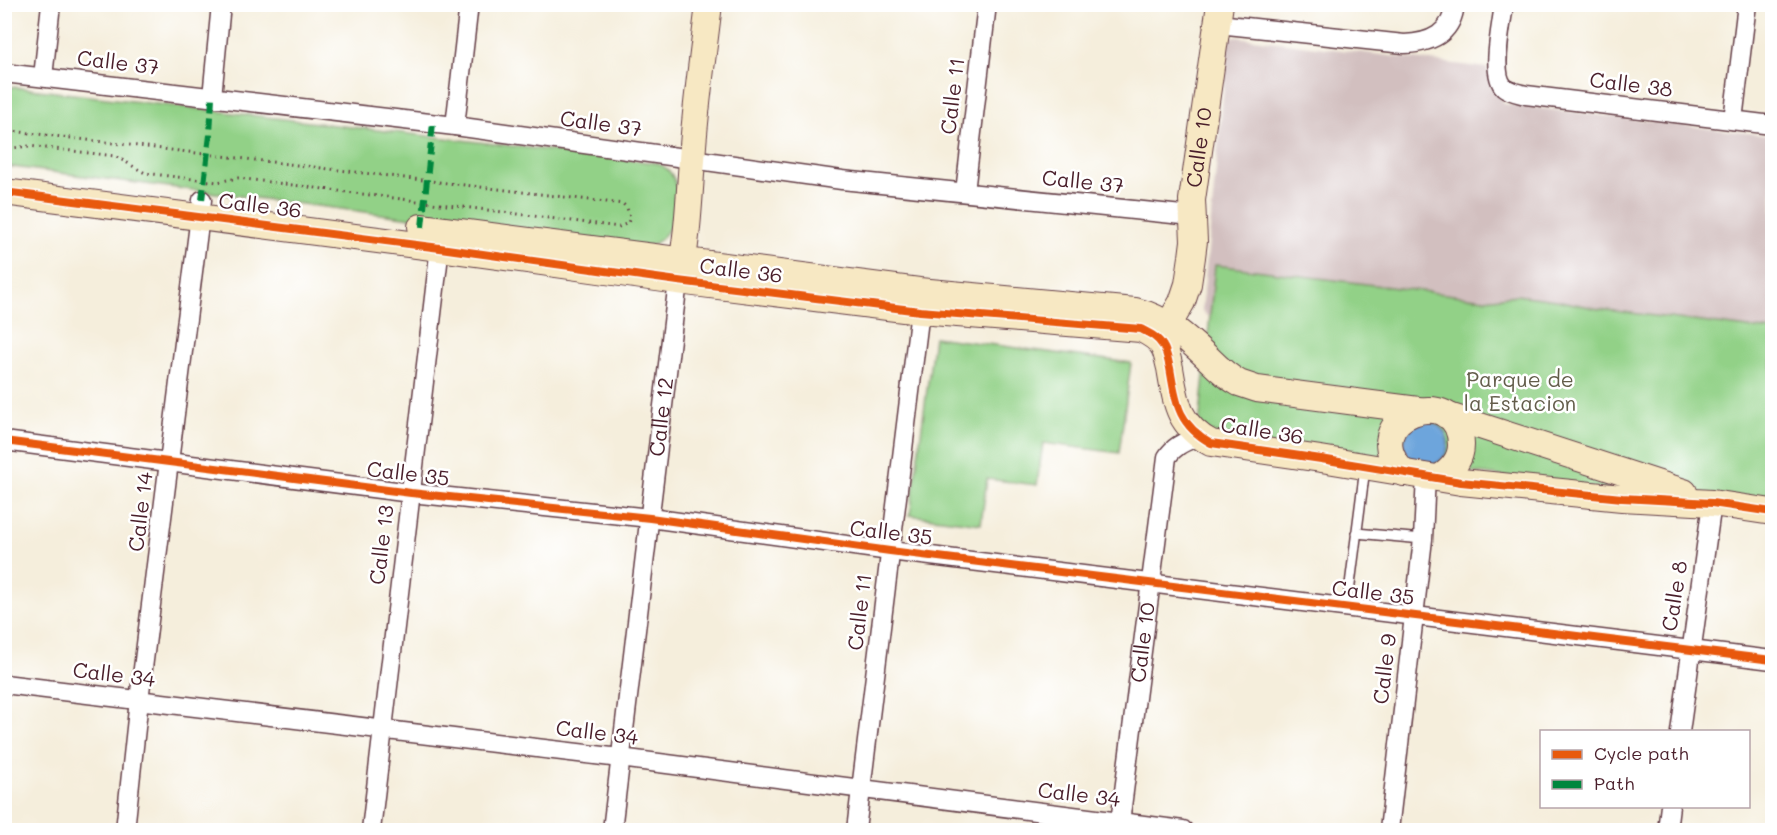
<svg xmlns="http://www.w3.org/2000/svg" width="1777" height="835" font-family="Mali,sans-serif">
<rect width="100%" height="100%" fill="#fff"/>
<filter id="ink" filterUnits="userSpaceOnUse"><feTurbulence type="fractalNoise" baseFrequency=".0167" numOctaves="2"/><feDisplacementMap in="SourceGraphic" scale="12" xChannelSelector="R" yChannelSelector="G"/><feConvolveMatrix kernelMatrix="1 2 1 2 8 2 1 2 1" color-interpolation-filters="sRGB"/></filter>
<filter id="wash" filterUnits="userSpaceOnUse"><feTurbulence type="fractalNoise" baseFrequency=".008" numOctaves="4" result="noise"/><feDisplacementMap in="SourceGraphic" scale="24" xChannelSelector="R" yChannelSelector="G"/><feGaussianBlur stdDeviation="1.35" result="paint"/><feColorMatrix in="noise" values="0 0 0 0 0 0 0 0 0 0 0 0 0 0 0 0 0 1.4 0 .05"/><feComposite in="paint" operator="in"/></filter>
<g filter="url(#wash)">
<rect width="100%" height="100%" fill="#f5eedc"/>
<path fill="#d2bfbf" d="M1229,36L1487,68L1504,104L1772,136V471L1245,351L1202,311Z"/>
<path fill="#92d187" stroke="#6e7859" stroke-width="1.5" d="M5,86L657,163C661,165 666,167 669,171C686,191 676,237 650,245C644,247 637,246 631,246L5,166Z
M1215,265L1485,299L1516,295L1556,300L1599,309L1772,331V512L1198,436Z
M934,337L1131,363L1119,453L1043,443L1037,485L987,479L981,524L910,515Z"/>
<path fill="#6da5dc" stroke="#5c6284" stroke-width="1.5" d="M1404 444a22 22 0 1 1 44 0a22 22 0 1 1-44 0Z"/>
</g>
<g filter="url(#ink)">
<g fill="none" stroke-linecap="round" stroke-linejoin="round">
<defs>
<path id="lane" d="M1356,533L1423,539
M1347,608L1365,468"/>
<g id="street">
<path d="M1504,4C1502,24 1490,73 1504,87C1510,92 1519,93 1526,95L1772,125"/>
<path d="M1218,24L1404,44C1430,43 1452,34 1455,4"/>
<path d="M4,73L455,126L842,180L1192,216"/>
<path d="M43,77L51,4"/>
<path d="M212,97L221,4"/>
<path d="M1733,120L1747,4"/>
<path d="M455,126L469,4"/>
<path d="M965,192L987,4"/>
<path d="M4,441L411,493L650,518L890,551L1772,660"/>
<path d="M4,684L620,758L1183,830"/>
<path d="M1680,732L1712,503"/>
<path d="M125,830L139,700L202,200"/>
<path d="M371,830L441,238"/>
<path id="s1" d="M612,830L678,281"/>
<path d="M856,830L920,311L919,299"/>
<path id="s2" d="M1119,830L1167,457C1175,445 1185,442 1198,436"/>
<path d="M1389,830L1423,539L1426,476"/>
<path d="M1667,830L1670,806"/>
</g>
<g id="secondary">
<path d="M4,192L440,248L678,281L920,311L1141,329C1149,333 1158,337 1163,346C1167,352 1168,361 1170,368C1176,403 1178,425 1211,443L1321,459L1461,482L1622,498L1712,503L1772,512"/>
<path d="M421,227L919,291L1135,311C1166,318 1187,338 1209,359C1218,368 1228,377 1239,383C1245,385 1251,387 1257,389L1418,410"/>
<path d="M679,278C688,239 689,200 692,160C695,108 703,56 709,4"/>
<path id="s3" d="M1169,324L1182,302L1188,284L1192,257L1194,241L1192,200L1220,4"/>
<path d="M1446,415L1684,492"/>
<path d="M1404,473C1350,418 1461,378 1461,445C1461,460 1452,470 1439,478"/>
</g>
</defs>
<use href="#lane" stroke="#643e46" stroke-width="12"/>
<use href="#street" stroke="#643e46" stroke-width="21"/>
<use href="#secondary" stroke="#643e46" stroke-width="28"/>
<path stroke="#643e46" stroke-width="3" stroke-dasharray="1.5 4.5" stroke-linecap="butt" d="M4,130L623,204L627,208L630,217L628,223L619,227L238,178L217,182L145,173L115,156L29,146L4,149"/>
<use href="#lane" stroke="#fff" stroke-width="9"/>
<use href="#street" stroke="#fff" stroke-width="18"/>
<use href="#secondary" stroke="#f7e8c3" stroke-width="26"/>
<path stroke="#00873e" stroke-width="6" stroke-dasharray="12 6" stroke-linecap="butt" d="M202,200L210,135L212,97
M422,227L433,123"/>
<defs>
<path id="cycleway" d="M4,192L440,248L678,281L920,311L1141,329C1149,333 1158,337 1163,346C1167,352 1168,361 1170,368C1176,403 1178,425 1211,443L1321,459L1461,482L1622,498L1712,503L1772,512
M4,441L411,493L650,518L890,551L1772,660"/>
</defs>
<use href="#cycleway" stroke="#fff" stroke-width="11"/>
<use href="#cycleway" stroke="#e8590c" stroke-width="8"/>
</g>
</g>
<g text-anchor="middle" stroke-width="5" stroke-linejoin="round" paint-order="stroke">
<g font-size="21" fill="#4a1f2b" stroke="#fff">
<text transform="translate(118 63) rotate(7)" y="7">Calle 37</text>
<text transform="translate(1631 85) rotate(7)" y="7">Calle 38</text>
<text transform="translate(953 96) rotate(-83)" y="7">Calle 11</text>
<text transform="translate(601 124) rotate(8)" y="7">Calle 37</text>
<text dy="7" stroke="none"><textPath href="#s3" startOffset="182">Calle 10</textPath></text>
<text transform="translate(1083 182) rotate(6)" y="7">Calle 37</text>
<text transform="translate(260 206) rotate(7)" y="7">Calle 36</text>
<text transform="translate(741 271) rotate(7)" y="7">Calle 36</text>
<text dy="7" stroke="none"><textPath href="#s1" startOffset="416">Calle 12</textPath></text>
<text transform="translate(1262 431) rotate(9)" y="7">Calle 36</text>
<text transform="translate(408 474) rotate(7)" y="7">Calle 35</text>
<text transform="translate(141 512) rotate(-83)" y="7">Calle 14</text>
<text transform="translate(891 533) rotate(7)" y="7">Calle 35</text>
<text transform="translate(382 545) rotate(-83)" y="7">Calle 13</text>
<text transform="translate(1373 593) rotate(7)" y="7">Calle 35</text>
<text transform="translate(1675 596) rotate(-81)" y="7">Calle 8</text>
<text transform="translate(860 612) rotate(-83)" y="7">Calle 11</text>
<text dy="7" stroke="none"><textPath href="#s2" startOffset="189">Calle 10</textPath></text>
<text transform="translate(1385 669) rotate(-83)" y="7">Calle 9</text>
<text transform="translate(114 675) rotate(7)" y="7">Calle 34</text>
<text transform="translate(597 733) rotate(7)" y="7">Calle 34</text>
<text transform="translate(1079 795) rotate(7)" y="7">Calle 34</text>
</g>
<g font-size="21" fill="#635d4b" stroke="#fff">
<text x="1520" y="387">Parque de<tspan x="1520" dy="24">la Estacion</tspan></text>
</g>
</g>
<rect width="1777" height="835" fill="none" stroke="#fff" stroke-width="24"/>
<rect x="1540" y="730" width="210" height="78" fill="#ffffff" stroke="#b7a5aa" stroke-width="1.5"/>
<rect x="1552" y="750" width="30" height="9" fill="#e8590c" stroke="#b7a5aa" stroke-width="1.5"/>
<text x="1594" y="760" font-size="18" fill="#4a1f2b">Cycle path</text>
<rect x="1552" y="780" width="30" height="9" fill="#00873e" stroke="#b7a5aa" stroke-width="1.5"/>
<text x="1594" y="790" font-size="18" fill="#4a1f2b">Path</text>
</svg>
